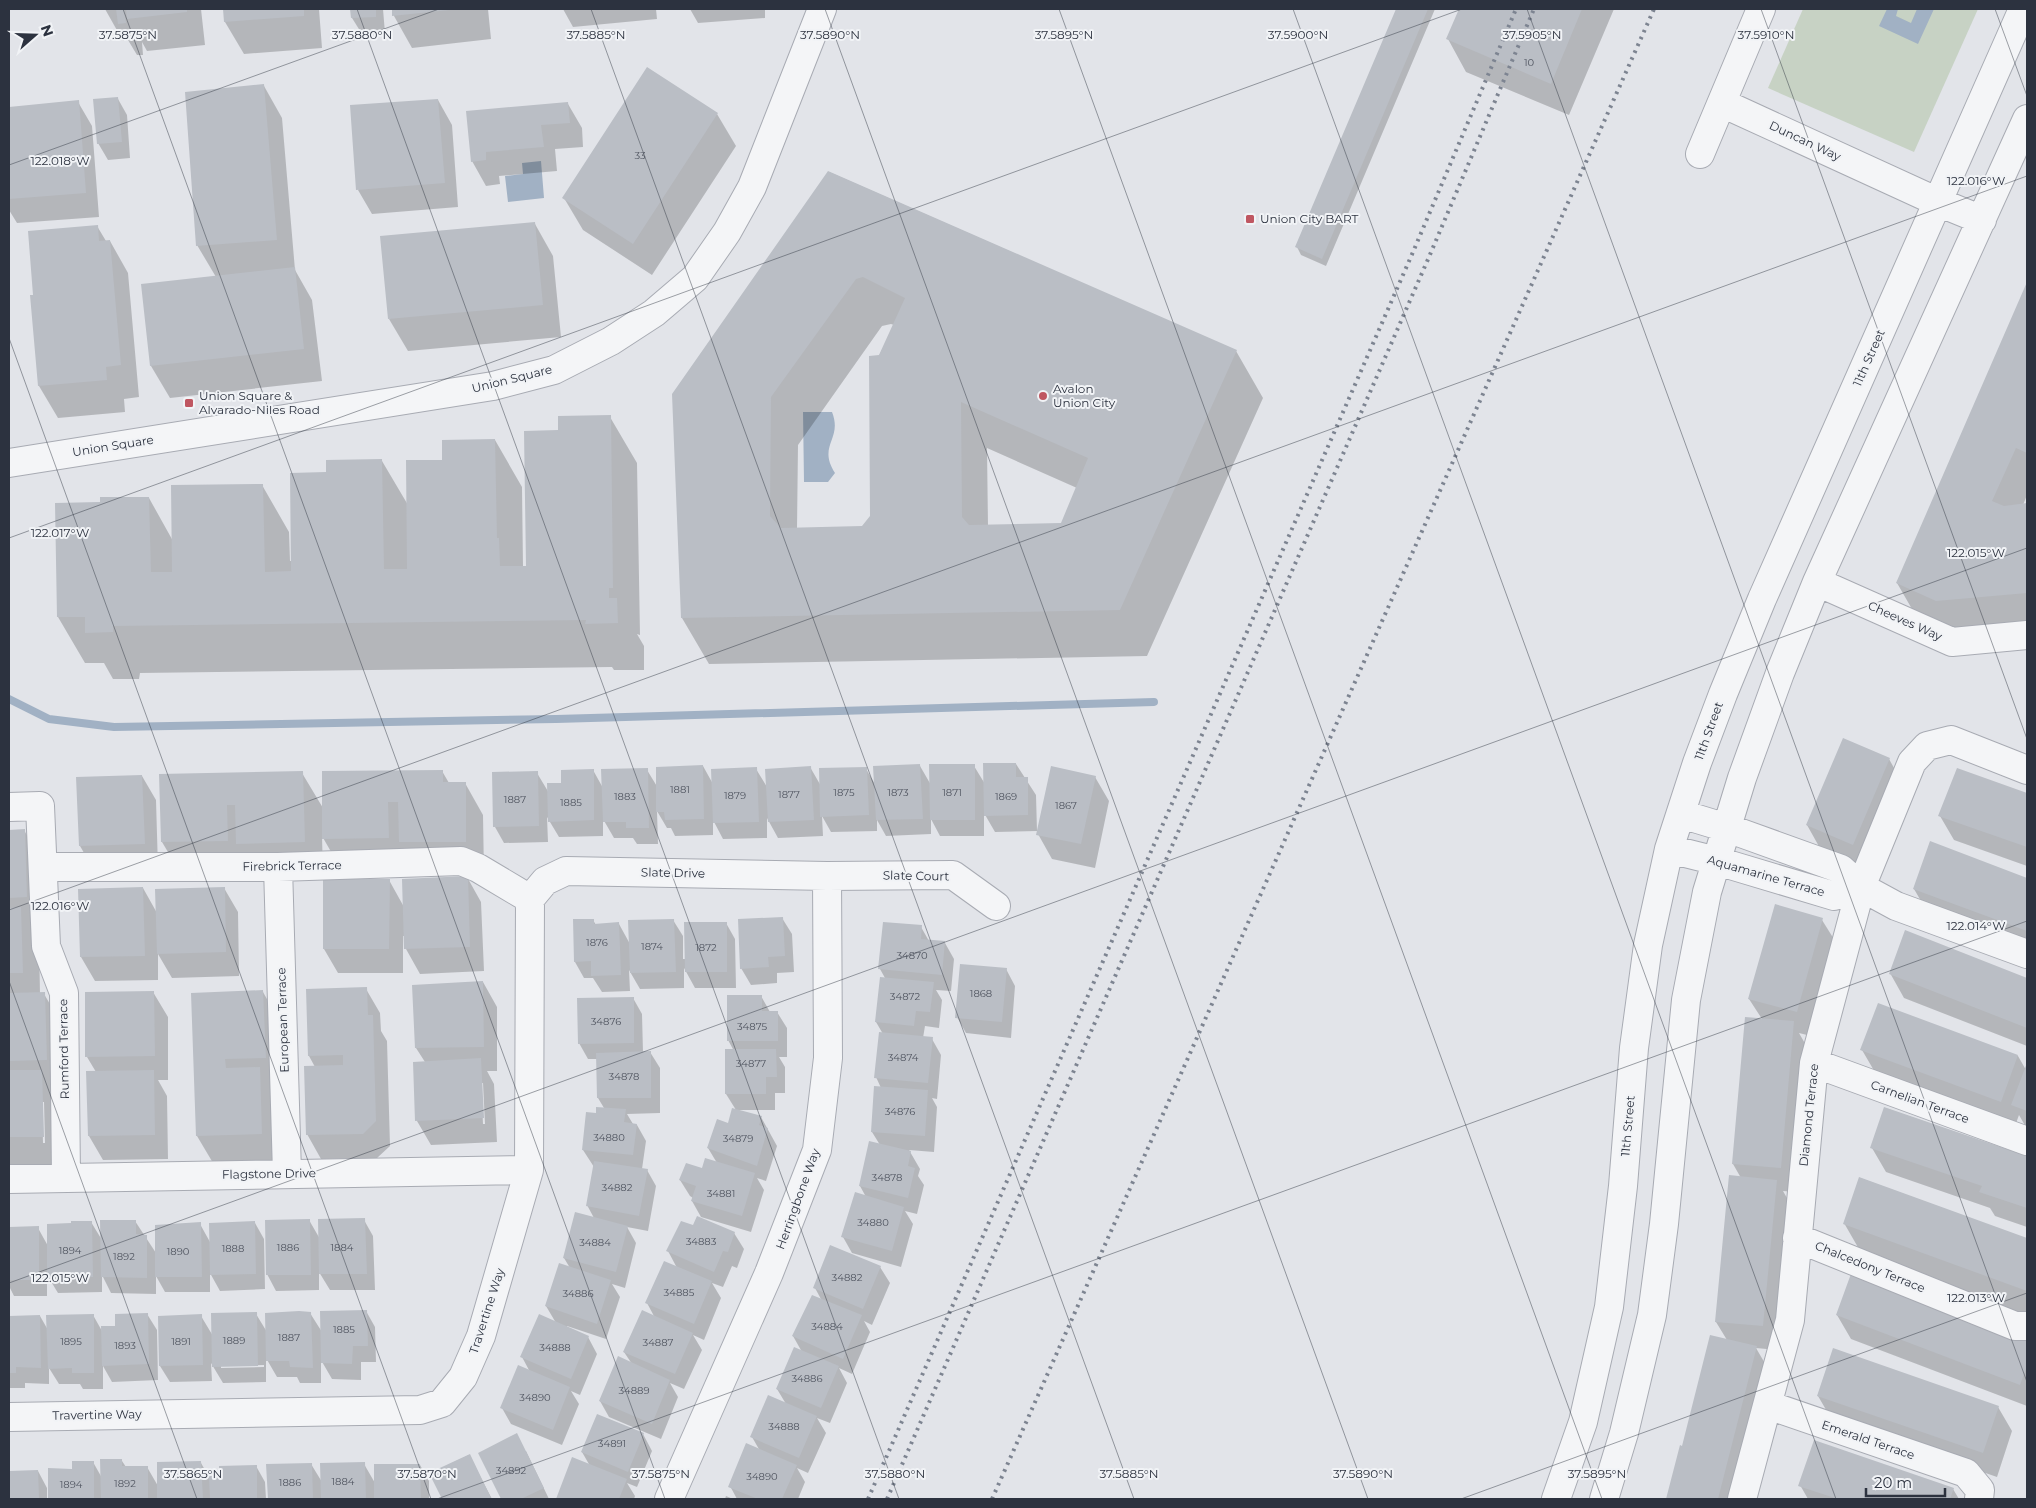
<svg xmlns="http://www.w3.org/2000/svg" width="2036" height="1508" font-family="Montserrat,sans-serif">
<rect width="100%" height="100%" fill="#e2e4e9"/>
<path fill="#c7d2c4" d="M1803,9H1978L1914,152L1768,88Z"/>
<path fill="#a1b1c4" d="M1887,9H1898L1896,16L1911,23L1917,9H1934L1918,44L1879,26Z
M541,161L544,198L508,202L505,176L523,174L522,163Z
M803,412H832C843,440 817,445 835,473L828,482H804Z"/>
<path fill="#0003" fill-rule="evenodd" d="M105,9H201L205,45L147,51L142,42L143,55H137L128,40L123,41Z
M224,9H319L322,48L244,54L225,22Z
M352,9H383L385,33L362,34L352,18Z
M393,9H488L491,39L412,48L394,16Z
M563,9H656L657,19L573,27Z
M690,9H765V18L698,23Z
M1398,9H1435L1326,266L1301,255L1297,247Z
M1460,9H1614L1569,115L1466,72L1448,39Z
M264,86L282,118L295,270L312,300L322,381L170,398L151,366L142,285L216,277L197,245Z
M118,99L127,115L130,158L108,160L98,143Z
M438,100L452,125L458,207L372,214L358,190Z
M78,102L92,126L99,217L17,223L9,210V108Z
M568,104L582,128L583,147L555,149L557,171L499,176L500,184L486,186L472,161L468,112Z
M717,114L736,146L652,275L583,230L564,198Z
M829,172L1236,351L1263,398L1147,656L709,664L682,618ZM891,324L894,325L879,356L871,517L863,527L797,529L798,445L882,326ZM987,448L1077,488L1062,524L988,526Z
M535,224L553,256L561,337L408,351L389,319Z
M97,226L106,241H110L128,273L139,397L124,399L125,412L58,418L39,386L35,296Z
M2027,285V495L2023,505H2027V627L1956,633L1916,616L1897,583Z
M610,417L637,463L640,635L637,634L644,646V670H614L612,667L140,673L139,679H113L104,663H85L58,617L101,504L149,498L173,541L262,485L289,532L290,561H292L327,473L382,461L408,505L443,461L495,440L522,487L523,567H527L559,431Z
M1889,759L1903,784L1867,869L1821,850L1807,825Z
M1016,764L1036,795L1037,831L995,832L984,813V836H940L931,819V834L886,836L877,820V831L831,832L822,816L823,836L778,838L767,818V838L723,839L713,820V835L675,836L671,828H667L657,811L658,844H637L633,838H614L603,819V836L559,837L547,817L548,842L504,843L495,827L537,773L549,793L562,784L593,770L603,788L647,770L658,788L703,766L713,784L756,769L767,787L810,767L821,786L866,769L875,784L920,766L931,785L974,766L985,784Z
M1958,770L2027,794V866L1954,840L1940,816Z
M442,771L449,783H465L483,815L484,874L342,871L322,836L323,874H181L162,842L160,776L302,773L323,808Z
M142,776L156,800L158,868L94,870L80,846Z
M1095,777L1109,801L1095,868L1052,859L1038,834Z
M24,830L42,863L39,941L40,994H44L63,1026L62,1169L9,1170V831ZM42,1102H44L45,1143H43Z
M1930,843L2027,879V950L1928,913L1914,889Z
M467,877L481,902L484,971L420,974L406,949L405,936H403V973H338L324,949L389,880L404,907Z
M143,888L157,913L224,888L238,912L239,976L172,978L158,954V980L95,981L81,957Z
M782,918L792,934L794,972L777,973V983L751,985L741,968Z
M574,920H593L596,925L619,924L630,944L673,920L683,936V959H686L726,923L735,939L736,988H695L684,968V988L640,989L629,970L630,991L602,992L593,978H584L575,962Z
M1822,920L1837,944L1811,1036L1799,1033L1807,1047L1795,1192L1783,1191L1791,1205L1777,1350L1756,1348L1770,1372L1738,1499H1667L1681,1447H1683L1727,1340L1716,1322L1741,1178L1733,1164L1762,1019L1749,999Z
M921,927L929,941L945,943L954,959L951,991L936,990L942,1000L939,1028L925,1026L923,1038L932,1039L941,1055L937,1099L932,1098L937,1107L934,1152L909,1150L920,1169L918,1176L924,1185L917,1214L905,1211L913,1224L901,1267L852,1253L843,1237L866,1197L860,1186L870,1143L880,1145L872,1132L881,1088L876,1077L883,1034L876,1022L885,978L880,969Z
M1906,932L2027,979V1046L1904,998L1890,973Z
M1006,969L1015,986L1011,1038L966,1033L957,1017Z
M483,982L497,1007V1071H487L494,1084L497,1142L431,1145L417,1121L425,1062L416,1048L413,986ZM481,1083H483L485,1124H483Z
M366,989L380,1013L381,1031L387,1041L390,1146L377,1158L321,1159L307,1134L315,1067L309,1056L308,990Z
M153,992L168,1017V1080H158L167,1096L168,1159L103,1160L89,1136L96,1072L87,1057Z
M263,992L281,1024L280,1166L216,1168L197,1136L192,994Z
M761,996L770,1012H777L787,1028V1057H779L785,1067V1093H775V1110H737L761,1117L777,1146L766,1181L757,1178L764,1190L751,1232L701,1217L692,1201L693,1198L690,1196L680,1180L717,1163L708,1148L729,1124L736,1110L726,1094L734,1051L728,1040Z
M633,998L642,1014L643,1052H650L660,1068V1113L627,1114L633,1124L637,1125L646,1141L642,1169L647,1170L656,1186L648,1231L627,1227L636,1243L625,1288L612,1284L620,1297L606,1339L567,1326V1328L588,1337L597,1354L580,1395L571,1391L579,1404L562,1445L511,1424L502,1408L530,1372L522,1357L556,1323L546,1306L570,1268L564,1258L594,1218L587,1205L594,1167L583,1150L587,1114H597L604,1108L598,1098L597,1059H588L579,1043Z
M1862,1050L2018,1056L2026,1070L2027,1066V1129L2019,1115L2015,1126L1876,1074Z
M1885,1108L2027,1157V1227L1995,1216L1990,1208L1886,1172L1872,1148Z
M1860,1178L2027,1239V1316L1863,1256L1844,1223Z
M309,1220L320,1239L364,1220L373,1236L375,1290H330L319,1272V1290L276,1291L267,1274Z
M135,1221L156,1253L200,1224L210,1242L255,1223L264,1239L265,1289L220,1291L210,1273V1292H165L156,1276V1294L111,1293L102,1275V1292L58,1293L47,1275V1296H14L9,1286V1229L38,1228L48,1246L91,1222L102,1240Z
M734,1233L744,1249L737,1268L732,1266L723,1287L712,1283L721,1298L704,1340L693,1335L702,1350L684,1389L670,1383L678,1397L661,1439L609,1417L600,1401L632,1364L624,1352L655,1318L647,1303L677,1268L668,1251Z
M880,1267L890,1283L872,1325L864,1321L870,1332L852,1374L839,1368L847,1383L830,1423L817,1418L826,1433L808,1473L797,1468L805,1482L798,1499H737L730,1486L760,1451L752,1437L786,1404L777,1389L802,1352L793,1336L822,1301L815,1288Z
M1853,1273L2027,1340V1406L1851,1339L1837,1315Z
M366,1311L375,1327L376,1362H361V1380L332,1379L321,1360V1383H300L297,1377H277L266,1358V1382L223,1383L211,1363L212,1381L170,1382L160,1366L201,1316L213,1336L256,1314L267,1332L310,1313L322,1332ZM264,1365V1367L221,1368V1366Z
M147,1314L157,1330L158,1380L112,1382L103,1366V1389H83L80,1384H59L49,1368V1384L25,1383V1388H9V1317L40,1316L48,1330L93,1315L102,1331Z
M1818,1396L1998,1407L2012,1431L1997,1477L1832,1420Z
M643,1434L652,1451L637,1487L627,1483L635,1496L634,1499H557L573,1459L590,1466L582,1452Z
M526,1451L549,1499H502L479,1453Z
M469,1455L492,1499H443L431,1473Z
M122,1461L126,1467H147L158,1486L201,1463L209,1477H220L256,1466L265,1482L266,1499H50V1470H73L93,1462L102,1478Z
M311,1464L322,1482L364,1464L375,1483L420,1465L429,1481V1499H269L267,1466Z
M38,1471L47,1488V1499H9V1473Z
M1800,1485L1953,1489L1959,1499H1808Z
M726,1496L733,1499H725Z"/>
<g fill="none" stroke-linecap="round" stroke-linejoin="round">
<path stroke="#a1b1c4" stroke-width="8" d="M9,699L49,719L114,727L556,719L1154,702"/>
</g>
<path fill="#babec5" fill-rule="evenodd" d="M116,9H124L126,23L118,24Z
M126,9H187V12L127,19Z
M223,9H304V16L224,22Z
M350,9H376V17L351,18Z
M392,9H449V10L392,16Z
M1396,9H1428L1322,259L1295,247Z
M1459,9H1582L1551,84L1446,39Z
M647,67L718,113L633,244L562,198Z
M264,84L277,240L196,246L185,92Z
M118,97L122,142L97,144L93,99Z
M438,99L445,183L356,190L350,105Z
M79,100L86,193L9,199V107Z
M568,102L570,123L541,125L544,147L486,152V160L471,162L466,111Z
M828,171L1237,350L1120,610L681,618L672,394ZM863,277L905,298L879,355L869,356L870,516L862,526L781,528L770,516L771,397L856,279ZM961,402L1088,458L1061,523L969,525L962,517Z
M535,222L543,305L388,319L380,236Z
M98,225L99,241L110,240L121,365L106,367L107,380L38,386L30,295H33L28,231Z
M295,267L304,349L150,366L141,284Z
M2027,282V453L2016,448L1992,501L2004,506L2027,503V593L1936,601L1896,583Z
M611,415L613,588H609V598H617L618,623L585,624L586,620L113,626V632L85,633V617H57L55,503L100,502V497H149L151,572H172L171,485L263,484L265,572L291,571L290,473L326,472V460L382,459L384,569H407L406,460H442V440L495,439L497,538H499L500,566H526L524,431L558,430V416Z
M1843,738L1890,758L1853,845L1806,825Z
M983,763H1016V777H1028V815L984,816Z
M920,764L923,819L876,820L873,766Z
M929,764H975V820H930Z
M703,765L704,819L665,820L664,812H656V767Z
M811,766L814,820L768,822L765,769Z
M1051,766L1096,776L1081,844L1036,835Z
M757,767L759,822L713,823L711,769Z
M867,767L869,815L820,817L819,768Z
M648,768L649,828H626V822H603L601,769Z
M1957,768L2027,793V847L1938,816Z
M594,769V820L548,822L547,783H561V770Z
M443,770V782H466V842H399L398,802H388L389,838L322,839V771Z
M303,771L305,842L236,844L235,805H227L228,841L161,842L159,774Z
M538,771L539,826L493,827L492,772Z
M142,775L145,844L79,846L76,777Z
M25,829L27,897L9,898V830Z
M1930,841L2027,878V931L1913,889Z
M468,876L470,947L404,949L402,879Z
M323,879H390L389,949H323Z
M143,887L145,956L80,957L78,889Z
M225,887L226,952L157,954L155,889Z
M1775,904L1823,918L1797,1012L1748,999Z
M21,907L23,973H9V908Z
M783,917L785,956L768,957L769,967L740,969L738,919Z
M573,919H594V924L619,922L621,975L591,976V961L574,962Z
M674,919L676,972L630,973L628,920Z
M684,922H727V972H685Z
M883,922L922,925L921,939L945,941L942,975L878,969Z
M1905,930L2027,978V1028L1889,974Z
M960,964L1007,968L1002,1022L955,1018Z
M880,977L934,982L930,1012L916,1011L914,1026L875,1022Z
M483,981L484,1047L415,1048L412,985Z
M367,987L368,1015H373L376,1121L363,1134L306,1135L304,1066L343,1065V1055L308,1056L306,989Z
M263,990L266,1058L225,1059L226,1068L260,1067L262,1134L196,1136L191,993Z
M154,991L155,1056L85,1057V992Z
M45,992L47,1060L9,1061V993Z
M727,995H762V1011H778V1041H727Z
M634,997V1043L578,1044L577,998Z
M1878,1003L2018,1055L2001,1102L1860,1050Z
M1745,1017L1794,1021L1781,1168L1732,1164Z
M879,1032L933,1037L928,1083L874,1078Z
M725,1049H776L777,1077H766V1094H725Z
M651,1051V1098H597L596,1053Z
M481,1058L484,1118L415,1121L413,1062Z
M2027,1063V1111L2011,1105Z
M9,1070H42L44,1137H9Z
M154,1070L155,1135L88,1136L86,1071Z
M874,1086L928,1090L925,1136L871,1132Z
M596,1107L626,1109L624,1122L637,1124L633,1155L582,1150L586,1112L596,1113Z
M1884,1107L2027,1156V1208L1979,1192L1982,1186L1870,1148Z
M732,1108L762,1116L759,1125L768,1128L757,1166L707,1148L717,1119L728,1123Z
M869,1141L911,1151L908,1166L915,1168L908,1198L859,1186Z
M705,1158L755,1173L742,1216L691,1201L696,1186L679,1180L686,1163L702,1168Z
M594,1161L648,1169L639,1216L586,1206Z
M1729,1175L1777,1180L1763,1326L1715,1322Z
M1859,1177L2027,1238V1291L1843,1224Z
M855,1192L904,1207L892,1251L841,1237Z
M575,1212L628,1226L616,1272L563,1258Z
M697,1216L735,1232L728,1252L723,1251L714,1272L666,1251L681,1221L693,1225Z
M365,1218L367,1274H319L318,1219Z
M310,1219L311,1275H266L265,1220Z
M100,1220H136V1234L147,1235V1278L101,1277Z
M71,1221H92L93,1277L47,1278V1224L71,1223Z
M255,1221L256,1274L210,1275L209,1223Z
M201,1222L202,1277H155V1225Z
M39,1226V1280H9V1227Z
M830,1245L881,1266L863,1309L813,1288Z
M664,1261L712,1281L694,1324L645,1303Z
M559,1263L611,1280L597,1324L545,1306Z
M1852,1271L2027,1338V1366L2020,1385L1836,1315Z
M812,1295L862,1315L843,1359L792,1336Z
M367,1310L368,1346H353L352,1364L321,1363L320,1311Z
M642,1310L693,1333L675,1374L623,1352Z
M299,1311L311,1312L313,1368L290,1367L289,1361H266L265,1313Z
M257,1312L258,1366L212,1367L211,1313Z
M148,1313L149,1364L102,1366L101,1326H115V1314Z
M94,1314V1373H72V1368L48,1369L46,1315Z
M202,1314L203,1365L159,1366L158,1316Z
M539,1314L589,1336L571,1379L520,1357Z
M40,1315L41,1368L16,1367V1373H9V1316Z
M1710,1335L1757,1346L1718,1499H1666L1680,1445L1682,1446Z
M794,1347L839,1366L821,1408L776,1389Z
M1833,1348L1999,1406L1983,1453L1817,1396Z
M618,1356L670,1380L652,1424L599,1401Z
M518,1365L570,1387L553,1430L500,1408Z
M768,1395L817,1416L799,1458L750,1437Z
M597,1414L644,1433L628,1472L581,1452Z
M517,1433L544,1488L521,1499H501L478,1453Z
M1814,1440L1954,1488L1950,1499H1838L1798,1486Z
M746,1443L797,1465L782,1499H758L728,1487Z
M470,1454L491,1498L487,1499H442L429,1473Z
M572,1457L627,1479L619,1499H556Z
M100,1459H122V1466H148V1499H101Z
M72,1461H94V1499H48V1468L72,1469Z
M201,1461L203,1499H157V1462Z
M365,1462L366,1499H321L320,1463Z
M312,1463L313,1499H268L266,1464Z
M374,1464H420L421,1499H374Z
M257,1465V1499H210L209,1476H219V1466Z
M38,1470L39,1499H9V1471Z"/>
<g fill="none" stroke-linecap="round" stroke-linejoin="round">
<defs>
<path id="minor" d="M1722,103L1938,202L1982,220
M1700,154L1761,9
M9,463L493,386L554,370L611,341L654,313L695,278L727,232L752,187L822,9
M1817,582L1952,642L2027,635
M9,807L40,806L46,946L64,993L66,1177
M1681,814L1727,828L1841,869L1861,887L1896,906L2027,954
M1669,849L1717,861L1834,896L1861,887
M44,867H278L461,861L478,868L530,899
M278,867L287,1173
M530,899L545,881L566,871L827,876L953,875L996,906
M1814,1063L2027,1141
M9,1179L529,1170
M1797,1238L2015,1326H2027
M1768,1405L1966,1473L1980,1490L1979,1499
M9,1417L420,1410L442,1403L463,1377L481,1336L529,1170L530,899
M669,1499L769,1273L817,1150L828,1058L827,876
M1556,1499L1583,1422L1609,1307L1623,1186L1634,1048L1648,945L1669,849L1697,763L1723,694L1762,599L2023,9
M1604,1499L1624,1433L1652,1315L1664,1224L1686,1000L1707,892L1742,778L1780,673L1817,582L2027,119
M1742,1499L1790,1320L1814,1063L1861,887L1912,762L1927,746L1951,740L2027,770"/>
</defs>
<use href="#minor" stroke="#a8abb3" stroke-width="30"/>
<use href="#minor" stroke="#f4f5f7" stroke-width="28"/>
<path stroke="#7d8491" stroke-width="4" stroke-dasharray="2.5 5" stroke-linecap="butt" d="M868,1499L1413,252L1516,9
M887,1499L1429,257L1534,9
M992,1499L1654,9"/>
</g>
<path fill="none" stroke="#2c323f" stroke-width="1" stroke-opacity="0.45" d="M123,9L665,1499M357,9L899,1499M591,9L1134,1499M825,9L1368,1499M1059,9L1602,1499M1293,9L1836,1499M1527,9L2027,1382M1761,9L2027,739M1995,9L2027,96M9,165L439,9M9,338L431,1499M9,538L1462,9M9,910L2027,176M9,981L197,1499M9,1283L2027,548M437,1499L2027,921M1461,1499L2027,1293"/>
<g fill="#bf5661" stroke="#f1f3f6" stroke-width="2">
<rect x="1245" y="214" width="10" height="10" rx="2.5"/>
<circle cx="1043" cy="396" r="5"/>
<rect x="184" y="398" width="10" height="10" rx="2.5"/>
</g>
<g text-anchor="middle" stroke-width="4" stroke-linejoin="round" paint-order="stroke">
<g font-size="10" fill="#505560">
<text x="1529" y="66">10</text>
<text x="640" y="159">33</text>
<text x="680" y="793">1881</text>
<text x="844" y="796">1875</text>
<text x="898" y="796">1873</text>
<text x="952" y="796">1871</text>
<text x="789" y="798">1877</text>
<text x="735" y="799">1879</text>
<text x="625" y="800">1883</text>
<text x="1006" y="800">1869</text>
<text x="515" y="803">1887</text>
<text x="571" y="806">1885</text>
<text x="1066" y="809">1867</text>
<text x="597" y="946">1876</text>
<text x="652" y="950">1874</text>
<text x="706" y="951">1872</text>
<text x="912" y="959">34870</text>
<text x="981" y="997">1868</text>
<text x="905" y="1000">34872</text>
<text x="606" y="1025">34876</text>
<text x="752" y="1030">34875</text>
<text x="903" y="1061">34874</text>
<text x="751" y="1067">34877</text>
<text x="624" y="1080">34878</text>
<text x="900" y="1115">34876</text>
<text x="609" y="1141">34880</text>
<text x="738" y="1142">34879</text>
<text x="887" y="1181">34878</text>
<text x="617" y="1191">34882</text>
<text x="721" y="1197">34881</text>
<text x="873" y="1226">34880</text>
<text x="701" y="1245">34883</text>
<text x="595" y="1246">34884</text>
<text x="288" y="1251">1886</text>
<text x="342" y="1251">1884</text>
<text x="233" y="1252">1888</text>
<text x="70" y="1254">1894</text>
<text x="178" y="1255">1890</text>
<text x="124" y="1260">1892</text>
<text x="847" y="1281">34882</text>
<text x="679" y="1296">34885</text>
<text x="578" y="1297">34886</text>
<text x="827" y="1330">34884</text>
<text x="344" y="1333">1885</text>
<text x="289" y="1341">1887</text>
<text x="234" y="1344">1889</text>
<text x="71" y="1345">1895</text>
<text x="181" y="1345">1891</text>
<text x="658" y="1346">34887</text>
<text x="125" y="1349">1893</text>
<text x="555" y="1351">34888</text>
<text x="807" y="1382">34886</text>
<text x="634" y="1394">34889</text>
<text x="535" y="1401">34890</text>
<text x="784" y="1430">34888</text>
<text x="612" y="1447">34891</text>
<text x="511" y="1474">34892</text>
<text x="762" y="1480">34890</text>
<text x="343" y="1485">1884</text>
<text x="290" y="1486">1886</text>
<text x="125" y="1487">1892</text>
<text x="71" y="1488">1894</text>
</g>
<g font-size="12" fill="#2c323f" stroke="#f1f3f6">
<text transform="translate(1805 141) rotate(25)" y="4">Duncan Way</text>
<text transform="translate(1869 358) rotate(-66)" y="4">11th Street</text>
<text transform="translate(512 379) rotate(-14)" y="4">Union Square</text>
<text transform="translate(113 446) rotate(-9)" y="4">Union Square</text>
<text transform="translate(1905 621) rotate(24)" y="4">Cheeves Way</text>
<text transform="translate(1709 731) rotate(-70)" y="4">11th Street</text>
<text transform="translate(292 866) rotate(-1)" y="4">Firebrick Terrace</text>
<text transform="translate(673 873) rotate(1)" y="4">Slate Drive</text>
<text transform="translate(916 876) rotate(1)" y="4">Slate Court</text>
<text transform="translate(1766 876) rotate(16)" y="4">Aquamarine Terrace</text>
<text transform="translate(283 1020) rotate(-92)" y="4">European Terrace</text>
<text transform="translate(64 1049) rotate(-91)" y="4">Rumford Terrace</text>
<text transform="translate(1920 1102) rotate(20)" y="4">Carnelian Terrace</text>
<text transform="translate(1809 1115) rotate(-84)" y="4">Diamond Terrace</text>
<text transform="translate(1628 1126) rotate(-85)" y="4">11th Street</text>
<text transform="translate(269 1174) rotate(-1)" y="4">Flagstone Drive</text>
<text transform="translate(798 1199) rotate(-70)" y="4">Herringbone Way</text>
<text transform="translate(1870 1267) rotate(22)" y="4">Chalcedony Terrace</text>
<text transform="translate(487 1311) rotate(-72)" y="4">Travertine Way</text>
<text transform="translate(97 1415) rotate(-1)" y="4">Travertine Way</text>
<text transform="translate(1868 1440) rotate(19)" y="4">Emerald Terrace</text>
</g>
<g font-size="12" fill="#2c323f" stroke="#f1f3f6" text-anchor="start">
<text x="1260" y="223">Union City BART</text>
<text x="1053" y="393">Avalon<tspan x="1053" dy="14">Union City</tspan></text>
<text x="199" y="400">Union Square &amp;<tspan x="199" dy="14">Alvarado-Niles Road</tspan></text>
</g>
</g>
<g font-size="12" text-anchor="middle" fill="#2c323f" stroke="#f1f3f6" stroke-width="4" stroke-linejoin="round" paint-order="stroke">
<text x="1766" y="39">37.5910°N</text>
<text x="128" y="39">37.5875°N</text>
<text x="362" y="39">37.5880°N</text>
<text x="596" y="39">37.5885°N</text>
<text x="830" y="39">37.5890°N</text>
<text x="1064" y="39">37.5895°N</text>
<text x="1298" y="39">37.5900°N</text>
<text x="1532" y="39">37.5905°N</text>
<text x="60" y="165">122.018°W</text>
<text x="1976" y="185">122.016°W</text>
<text x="60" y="537">122.017°W</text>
<text x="1976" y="557">122.015°W</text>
<text x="60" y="910">122.016°W</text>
<text x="1976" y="930">122.014°W</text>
<text x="60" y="1282">122.015°W</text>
<text x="1976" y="1302">122.013°W</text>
<text x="193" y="1478">37.5865°N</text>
<text x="427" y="1478">37.5870°N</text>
<text x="661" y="1478">37.5875°N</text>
<text x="895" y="1478">37.5880°N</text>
<text x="1129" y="1478">37.5885°N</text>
<text x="1363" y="1478">37.5890°N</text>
<text x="1597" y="1478">37.5895°N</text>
</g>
<rect width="2036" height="1508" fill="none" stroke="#2c323f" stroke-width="20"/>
<g transform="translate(35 35) rotate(70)" stroke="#f1f3f6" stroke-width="4" paint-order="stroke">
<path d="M0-4L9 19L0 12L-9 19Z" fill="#2c323f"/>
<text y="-8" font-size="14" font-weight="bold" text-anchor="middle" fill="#2c323f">N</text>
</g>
<path d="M1866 1488v8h79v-8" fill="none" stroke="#2c323f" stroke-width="2.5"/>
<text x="1874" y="1488" font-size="15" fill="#2c323f" stroke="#f1f3f6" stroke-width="4" paint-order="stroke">20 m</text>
</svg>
